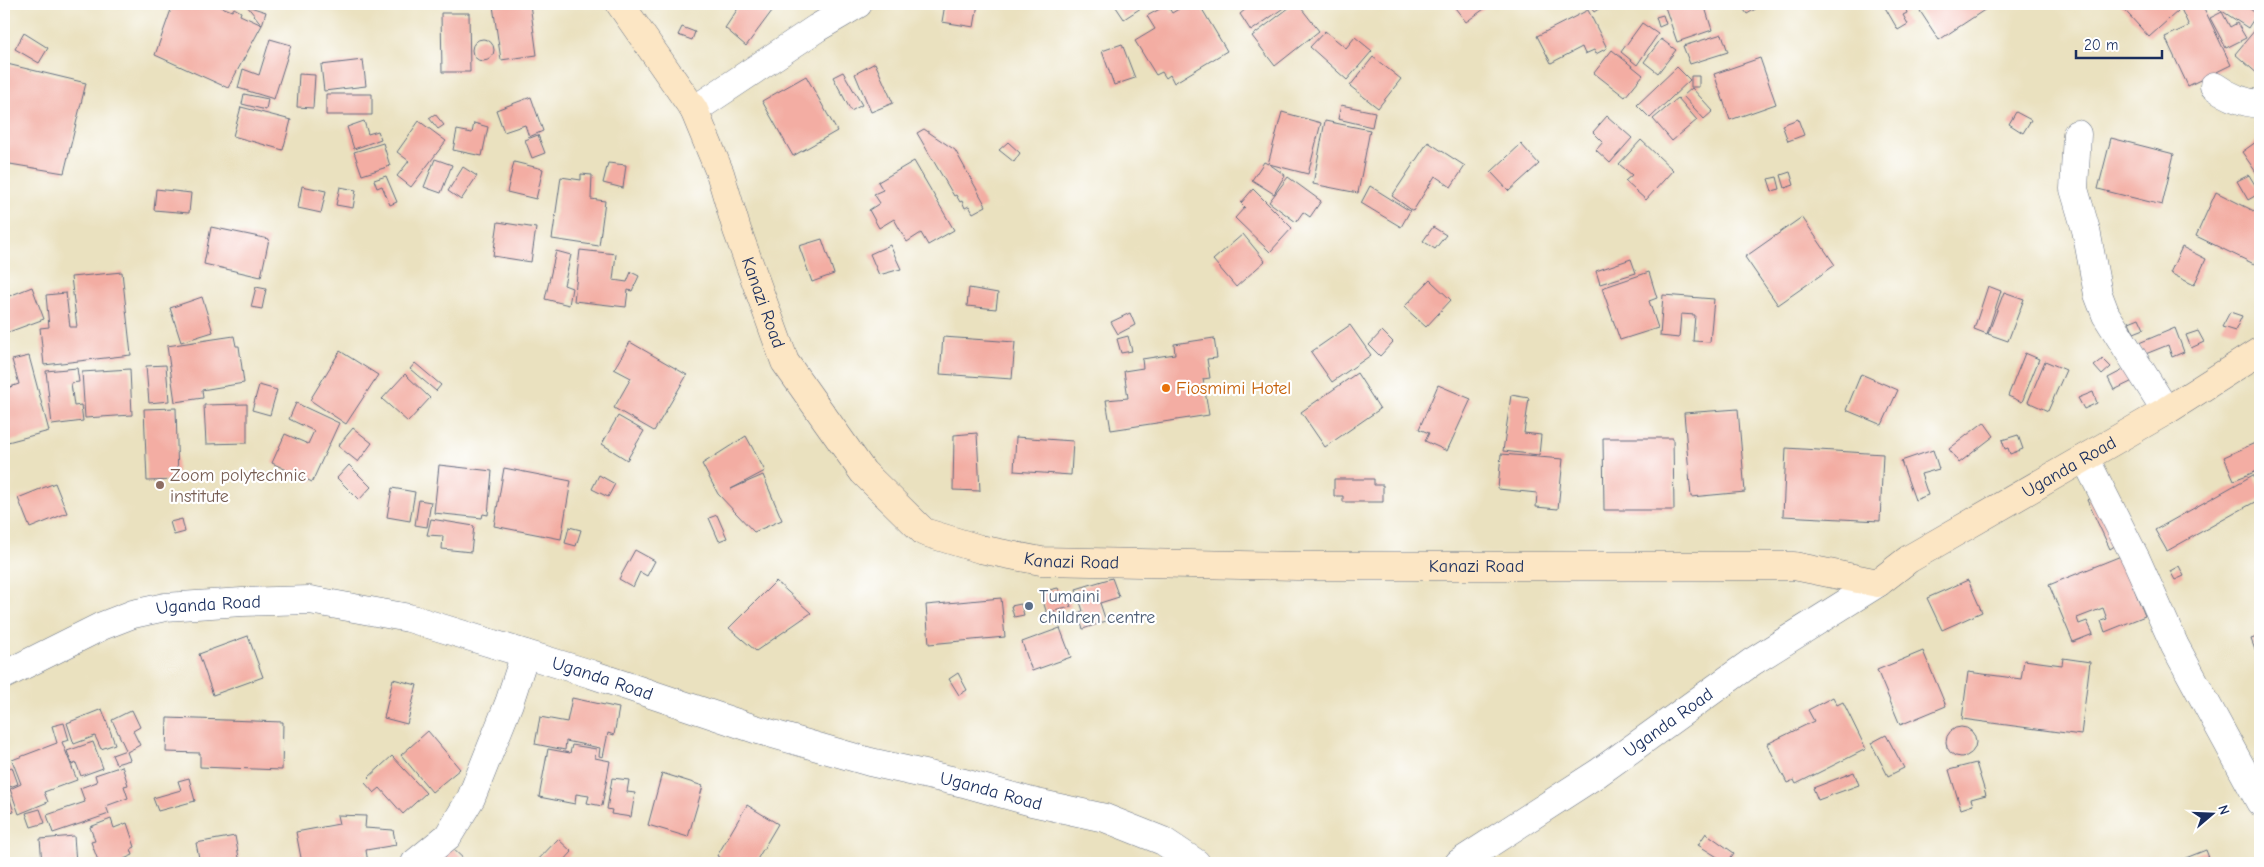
<svg xmlns="http://www.w3.org/2000/svg" width="2264" height="867" font-family="'Comic Neue',sans-serif">
<rect width="100%" height="100%" fill="#fff"/>
<filter id="ink" filterUnits="userSpaceOnUse"><feTurbulence type="fractalNoise" baseFrequency=".02" numOctaves="2"/><feDisplacementMap in="SourceGraphic" scale="10" xChannelSelector="R" yChannelSelector="G"/><feConvolveMatrix kernelMatrix="1 2 1 2 8 2 1 2 1" color-interpolation-filters="sRGB"/></filter>
<filter id="wash" filterUnits="userSpaceOnUse"><feTurbulence type="fractalNoise" baseFrequency=".0096" numOctaves="4" result="noise"/><feDisplacementMap in="SourceGraphic" scale="20" xChannelSelector="R" yChannelSelector="G"/><feGaussianBlur stdDeviation="1.12" result="paint"/><feColorMatrix in="noise" values="0 0 0 0 0 0 0 0 0 0 0 0 0 0 0 0 0 1.4 0 .05"/><feComposite in="paint" operator="in"/></filter>
<g filter="url(#wash)">
<rect width="100%" height="100%" fill="#eae1bf"/>
<g id="blocks">
<path fill="#f3ada3" d="M173,4H214L232,11L234,8L241,12L240,15L262,25L247,6L266,12L262,25L228,88L155,55Z
M506,4H530L537,55L501,60L493,6Z
M741,4H763L772,11L746,46L725,28Z
M945,4H978L974,27L942,22Z
M1114,4H1142L1144,6L1124,19Z
M1187,4H1199L1227,51L1174,83L1170,75L1166,78L1162,72L1156,75L1135,41L1155,29L1147,16L1167,5L1172,13Z
M1252,4H1289L1251,31L1240,14Z
M1294,4H1298L1319,31L1275,66L1252,36Z
M1452,4H1491L1466,22Z
M1588,4H1606L1594,12Z
M1664,4H1704L1712,30L1677,42Z
M1740,4H1764L1747,14Z
M1883,4H1904L1907,13L1903,15L1908,24L1898,30Z
M1911,4H1925L1915,10Z
M1932,4H1991L1992,5L1939,40L1920,11Z
M2119,4H2171L2178,11L2149,37Z
M2193,4H2202L2231,65L2188,86L2165,37L2189,26L2181,9Z
M2223,4H2243L2257,14L2248,28L2219,9Z
M1588,10L1607,48L1596,54L1594,50L1585,54L1582,47L1551,63L1537,36Z
M2222,12L2230,27L2237,23L2246,38L2226,48L2210,18Z
M441,13H469L470,72H442Z
M1663,15L1666,24L1659,27L1656,17Z
M1642,23L1658,34L1637,65L1621,52Z
M2260,24V76L2235,54Z
M682,27L695,32L692,40L678,35Z
M1325,31L1346,48L1355,37L1372,51L1347,80L1310,47Z
M24,33L48,48L39,63L15,49Z
M1722,34L1728,52L1690,64L1683,46Z
M472 50a11 11 0 1 1 22 0a11 11 0 1 1-22 0Z
M270,39L291,45L274,99L238,88L243,69L259,75Z
M1661,39L1676,50L1658,73L1644,62Z
M1122,44L1135,78L1114,85L1102,51Z
M1612,50L1643,75L1625,97L1594,73Z
M1373,57L1401,79L1378,108L1350,86Z
M1760,58L1776,104L1730,120L1714,74Z
M363,60L366,86L324,91L321,65Z
M875,63L893,103L871,112L855,74Z
M7,64L86,83L64,173L4,163V76Z
M1677,67L1690,80L1650,118L1637,105Z
M843,72L862,105L851,111L833,77Z
M299,74L315,75L313,108L297,107Z
M806,76L837,131L793,156L762,101Z
M1691,76H1699V87H1691Z
M1692,88L1713,111L1704,119L1683,96Z
M244,94L268,99L266,110L242,104Z
M326,94H372V115H326Z
M531,97L543,131L529,137L525,125L504,132L496,110Z
M1678,98L1697,120L1672,141L1653,119Z
M1341,105L1375,112L1372,127L1338,119Z
M241,107L291,120L283,150L233,136Z
M1282,112L1321,123L1308,174L1269,164L1285,175L1274,194L1252,180L1264,162L1268,164Z
M2016,112L2031,120L2023,133L2009,124Z
M435,114L444,125L438,129L429,118Z
M1607,116L1632,138L1610,163L1596,150L1603,142L1593,132Z
M1798,119L1804,135L1788,141L1782,125Z
M364,121L368,134L378,131L381,139L354,149L347,127Z
M419,121L446,141L411,187L397,176L409,161L397,152Z
M1325,121L1370,130L1358,193L1313,184Z
M474,123L488,127L482,156L453,150L457,130L472,133Z
M924,129L955,150L986,206L973,213L969,206L965,208L962,201L960,202L956,195L954,196L917,133Z
M538,135L545,153L532,158L525,140Z
M2111,138L2174,154L2162,205L2098,189Z
M2260,139V178L2242,152Z
M1641,140L1673,170L1646,200L1625,181L1632,175L1619,164Z
M1008,142L1020,153L1014,162L999,150Z
M1428,142L1465,166L1451,187L1435,176L1413,211L1392,196Z
M383,143L390,166L362,175L354,152Z
M1521,144L1539,164L1509,191L1491,172Z
M435,159L452,165L441,193L424,187Z
M914,161L954,230L928,245L921,233L907,242L894,219L879,228L869,210L880,203L874,194L883,190L878,182Z
M514,162L543,169L536,199L507,192Z
M608,163L626,165L623,188L603,183Z
M463,167L477,176L461,200L448,191Z
M1790,172L1794,185L1785,188L1781,175Z
M581,174L592,175L591,199L605,201L599,246L552,239L561,177L581,180Z
M2249,175L2260,193L2248,200L2237,181Z
M386,176L397,202L390,205L382,186L377,188L374,180Z
M1288,177L1321,201L1310,217L1303,212L1296,222L1269,202Z
M1777,177L1780,189L1772,191L1768,179Z
M302,186L326,191L321,213L298,208Z
M1370,186L1410,211L1401,227L1361,203Z
M340,187L356,190L353,208L336,205Z
M156,189L191,193L189,213L154,210Z
M1253,189L1292,228L1270,252L1235,218L1245,207L1241,203Z
M2216,192L2260,214V252L2254,264L2196,236Z
M1802,217L1835,265L1778,305L1745,257Z
M498,222L536,228L531,262L493,256Z
M211,227L269,239L261,277L204,264Z
M1433,227L1446,235L1435,249L1423,241Z
M1243,234L1265,261L1236,287L1213,260Z
M822,239L834,274L812,282L799,246Z
M890,245L901,269L879,275L870,254Z
M2182,247L2206,259L2194,285L2170,273Z
M580,250L616,254L613,280L627,282L631,272L639,276L632,291L628,290L626,307L574,301Z
M556,251L571,255L564,285L572,288L569,305L545,299Z
M1631,259L1636,273L1600,284L1596,271Z
M122,272L131,355L44,365L40,328L49,327L46,295L66,293L70,327H77L71,277Z
M1649,272L1657,298L1649,301L1658,328L1620,340L1602,288Z
M1430,280L1451,300L1426,327L1404,307Z
M1988,286L2001,291L1987,334L1974,329Z
M32,287L44,319L6,333L4,326V298Z
M256,287L266,289L262,309L251,307Z
M969,288L998,293L996,309L967,306Z
M2004,292L2024,299L2008,341L1988,334Z
M1663,295L1714,299L1710,342L1693,341L1695,315L1681,314L1679,338L1660,336Z
M202,297L213,332L181,342L170,308Z
M2230,312L2242,316L2235,331L2222,327Z
M1130,313L1135,325L1118,334L1111,322Z
M2139,318L2144,329L2134,333L2129,322Z
M1350,325L1371,355L1332,382L1311,352Z
M2175,328L2184,352L2172,357L2168,345L2143,355L2139,343Z
M1382,331L1393,342L1380,356L1369,345Z
M2198,331L2204,342L2191,348L2186,335Z
M234,336L236,346H239L244,383L202,390L203,398L175,402L167,346Z
M1128,336L1132,351L1121,353L1117,339Z
M943,337L1015,342L1012,379L940,374Z
M1214,338L1217,358L1207,359L1210,378L1203,379L1209,415L1111,430L1106,400L1128,398L1124,371L1143,368L1142,359L1175,354L1174,344Z
M630,342L687,375L654,431L614,408L631,378L614,369Z
M340,351L378,375L346,424L310,400Z
M2025,353L2039,359L2022,402L2008,396Z
M29,356L49,431L4,443V389L19,384L12,360Z
M2103,359L2111,367L2102,375L2094,366Z
M2045,361L2066,370L2048,411L2028,402Z
M415,363L441,385L436,391L410,369Z
M166,365L169,401L149,403L146,366Z
M6,366L10,382L4,384V367Z
M2129,367L2137,379L2114,390L2108,378Z
M77,368L79,382L71,383L74,406L81,405L83,421L52,425L46,371Z
M130,369L132,415L85,418L82,372Z
M1357,373L1380,409L1325,447L1301,412Z
M405,374L430,398L408,422L382,399Z
M1861,374L1898,390L1882,425L1846,410Z
M259,385L277,390L270,415L252,410Z
M1438,385L1471,399L1447,451L1425,441L1429,433L1419,429Z
M2093,392L2097,403L2084,409L2078,398Z
M1511,395L1529,398L1524,433L1541,435L1539,455L1503,451Z
M296,403L339,423L312,482L272,463L285,434L308,444L314,431L289,419Z
M247,404V443L206,444L204,405Z
M176,408L178,480L147,481L144,409Z
M1738,409L1745,492L1691,497L1684,413Z
M618,416L644,431L627,460L602,444Z
M1984,422L1994,436L1959,463L1949,449Z
M353,428L372,443L358,462L338,446Z
M977,433L980,491L953,490L954,435Z
M2018,435L2023,449L2010,454L2008,448L2005,449L2002,440Z
M746,436L765,471L731,489L763,475L782,520L754,532L718,494L702,464Z
M1016,437L1073,441L1071,475L1014,471Z
M1603,438H1673L1674,510H1604Z
M2255,443L2260,453V470L2234,480L2224,457Z
M1786,448L1883,454L1880,521L1783,516Z
M1933,450L1939,469L1921,474L1928,495L1915,500L1901,461Z
M1501,454L1563,459L1558,509L1536,507L1537,493L1498,489Z
M349,465L371,487L359,500L337,478Z
M439,465L492,471L488,515L483,514L482,518L434,513Z
M504,468L571,481L561,539L494,526Z
M599,475L615,484L608,497L592,489Z
M2253,475L2260,488V499L2167,551L2155,530Z
M1334,479H1374V485H1383V502H1343V496H1334Z
M55,483L67,513L30,528L18,498Z
M392,488L415,492L410,521L387,517Z
M2099,495L2122,541L2110,549L2087,500Z
M419,500L431,502L427,527L415,525Z
M717,515L727,538L719,541L709,518Z
M182,519L185,532L174,535L170,522Z
M431,519L474,526L471,552L442,549L443,536L427,535Z
M569,527L581,530L576,546L565,543Z
M635,550L655,561L647,576L640,572L633,587L619,579Z
M2121,556L2145,616L2105,632L2101,621L2107,619L2103,608L2077,618L2079,624L2087,621L2093,634L2073,642L2049,585Z
M2179,566L2184,576L2175,580L2170,571Z
M1112,578L1119,597L1100,603L1106,621L1083,629L1077,613L1083,611L1076,589Z
M1968,580L1982,612L1942,630L1927,598Z
M776,581L811,613L756,651L729,628Z
M1058,588L1061,595L1067,593L1071,607L1054,611L1058,620L1050,623L1040,592Z
M1001,598L1005,637L929,644L926,605Z
M1021,604L1024,615L1014,617L1011,606Z
M1060,628L1071,657L1032,671L1022,642Z
M248,636L263,677L213,695L199,654Z
M2260,636V658H2258L2251,639Z
M1923,651L1946,706L1900,725L1877,670Z
M2063,658L2090,662L2081,735L1962,719L1968,672L2021,679L2024,660L2062,665Z
M958,673L967,690L959,695L949,679Z
M393,679L417,685L407,724L384,718Z
M1833,697L1837,705L1843,702L1866,749L1796,784L1794,780L1787,783L1767,744L1814,721L1808,710Z
M572,698L619,708L614,735L608,733L603,757L599,756L600,748L566,741L565,750L535,744L540,717L567,722Z
M102,709L115,744L101,749L95,736L74,744L67,723Z
M132,710L140,727L133,731L140,745L127,752L130,760L116,764L112,755L126,750L112,720Z
M167,718L283,722L282,770L200,767V753L166,752Z
M64,723L69,740L62,742L77,780L44,792L48,802L19,814L10,789L21,784L12,760L57,743L52,726Z
M1946 742a15 15 0 1 1 30 0a15 15 0 1 1-30 0Z
M428,731L460,769L432,792L401,755Z
M1886,735L1904,768L1888,776L1871,743Z
M93,742L103,768L81,776L76,763L72,765L67,751Z
M572,745L596,749L595,758L610,761L602,806L587,803L589,796L576,794L575,804L539,797L548,749L570,753Z
M392,756L426,793L403,814L380,788L374,793L365,783L370,778L369,777Z
M1976,763L1986,795L1971,799L1973,805L1961,809L1949,770Z
M122,766L128,785L124,786L128,798L106,806L109,814L53,833L47,815L85,802L80,788L97,782L95,775Z
M12,767L18,784L10,787L4,770Z
M1854,772L1859,785L1818,800L1813,788Z
M662,773L703,786L688,837L648,825Z
M189,778L195,801L158,811L153,798L181,790L178,781Z
M612,778L629,780L627,792L635,793L631,817L611,814L612,810L607,809Z
M6,786L14,812L4,815V787Z
M747,805L778,824L755,863H730L717,856Z
M40,809L45,823L31,827L26,813Z
M337,815L366,816L365,828L393,830L396,845L366,850L368,863H302L296,832L339,824Z
M111,819L114,828L127,823L135,847L131,849L133,855L124,859L125,863H99L91,842L95,841L90,827Z
M1706,833L1734,853L1727,863L1698,845Z
M74,836L76,863H42L40,839Z
M235,836L240,863H200L196,843Z
M558,839L572,852L562,863H535Z
M449,845L468,863H431Z
M2206,850L2211,863H2173Z"/>
</g>
</g>
<g filter="url(#ink)">
<use href="#blocks" fill-opacity="0" stroke="#636d80" stroke-width="1"/>
<g fill="none" stroke-linecap="round" stroke-linejoin="round">
<defs>
<g id="minor">
<path d="M2214,86C2228,96 2242,103 2260,104"/>
<path d="M694,110L817,28L858,4"/>
<path d="M2077,134L2074,189L2086,230L2098,294L2106,315L2166,411"/>
<path d="M2085,458L2136,559L2175,646L2260,802"/>
<path id="s1" d="M4,675L102,626L133,614L165,607L242,602L310,600L409,618L591,674L755,729L870,762L964,783L1032,802L1105,818L1163,841L1196,863"/>
<path d="M415,863L448,836L471,798L509,703L525,654"/>
<path id="s2" d="M1459,863L1598,773L1752,662L1878,583"/>
</g>
<g id="secondary">
<path id="s3" d="M620,4L694,110L720,173L737,230L785,362L863,472L924,532L980,549L1041,561L1297,566H1794L1878,583L1909,559L2166,411L2260,351"/>
</g>
</defs>
<use href="#minor" stroke="#636d80" stroke-width="29"/>
<use href="#secondary" stroke="#636d80" stroke-width="29"/>
<use href="#minor" stroke="#fff" stroke-width="28"/>
<use href="#secondary" stroke="#fce6c4" stroke-width="28"/>
</g>
</g>
<circle fill="#e8710a" stroke="#fff" stroke-width="2" cx="1166" cy="388" r="5"/>
<circle fill="#8d6e63" stroke="#fff" stroke-width="2" cx="160" cy="485" r="5"/>
<circle fill="#5c6f8a" stroke="#fff" stroke-width="2" cx="1029" cy="606" r="5"/>
<g text-anchor="middle" stroke-width="4.5" stroke-linejoin="round" paint-order="stroke">
<g font-size="18" fill="#1b2f5e" stroke="#fff">
<text dy="6" stroke="none"><textPath href="#s3" startOffset="334">Kanazi Road</textPath></text>
<text dy="6" stroke="none"><textPath href="#s3" startOffset="1801">Uganda Road</textPath></text>
<text dy="6" stroke="none"><textPath href="#s3" startOffset="769">Kanazi Road</textPath></text>
<text dy="6" stroke="none"><textPath href="#s3" startOffset="1174">Kanazi Road</textPath></text>
<text dy="6" stroke="none"><textPath href="#s1" startOffset="219">Uganda Road</textPath></text>
<text dy="6" stroke="none"><textPath href="#s1" startOffset="624">Uganda Road</textPath></text>
<text dy="6" stroke="none"><textPath href="#s2" startOffset="252">Uganda Road</textPath></text>
<text dy="6" stroke="none"><textPath href="#s1" startOffset="1029">Uganda Road</textPath></text>
</g>
<g font-size="18" fill="#c56008" stroke="#fff" text-anchor="start">
<text x="1176" y="394">Fiosmimi Hotel</text>
</g>
<g font-size="18" fill="#785e54" stroke="#fff" text-anchor="start">
<text x="170" y="481">Zoom polytechnic<tspan x="170" dy="21">institute</tspan></text>
</g>
<g font-size="18" fill="#4e5e75" stroke="#fff" text-anchor="start">
<text x="1039" y="602">Tumaini<tspan x="1039" dy="21">children centre</tspan></text>
</g>
</g>
<rect width="2264" height="867" fill="none" stroke="#fff" stroke-width="20"/>
<g transform="translate(2212 814) rotate(71)" stroke="#ffffff" stroke-width="4" paint-order="stroke">
<path d="M0-4L9 19L0 12L-9 19Z" fill="#1b2f5e"/>
<text y="-8" font-size="14" font-weight="bold" text-anchor="middle" fill="#1b2f5e">N</text>
</g>
<path d="M2076 50v8h86v-8" fill="none" stroke="#1b2f5e" stroke-width="2.5"/>
<text x="2084" y="50" font-size="15" fill="#1b2f5e" stroke="#ffffff" stroke-width="4" paint-order="stroke">20 m</text>
</svg>
